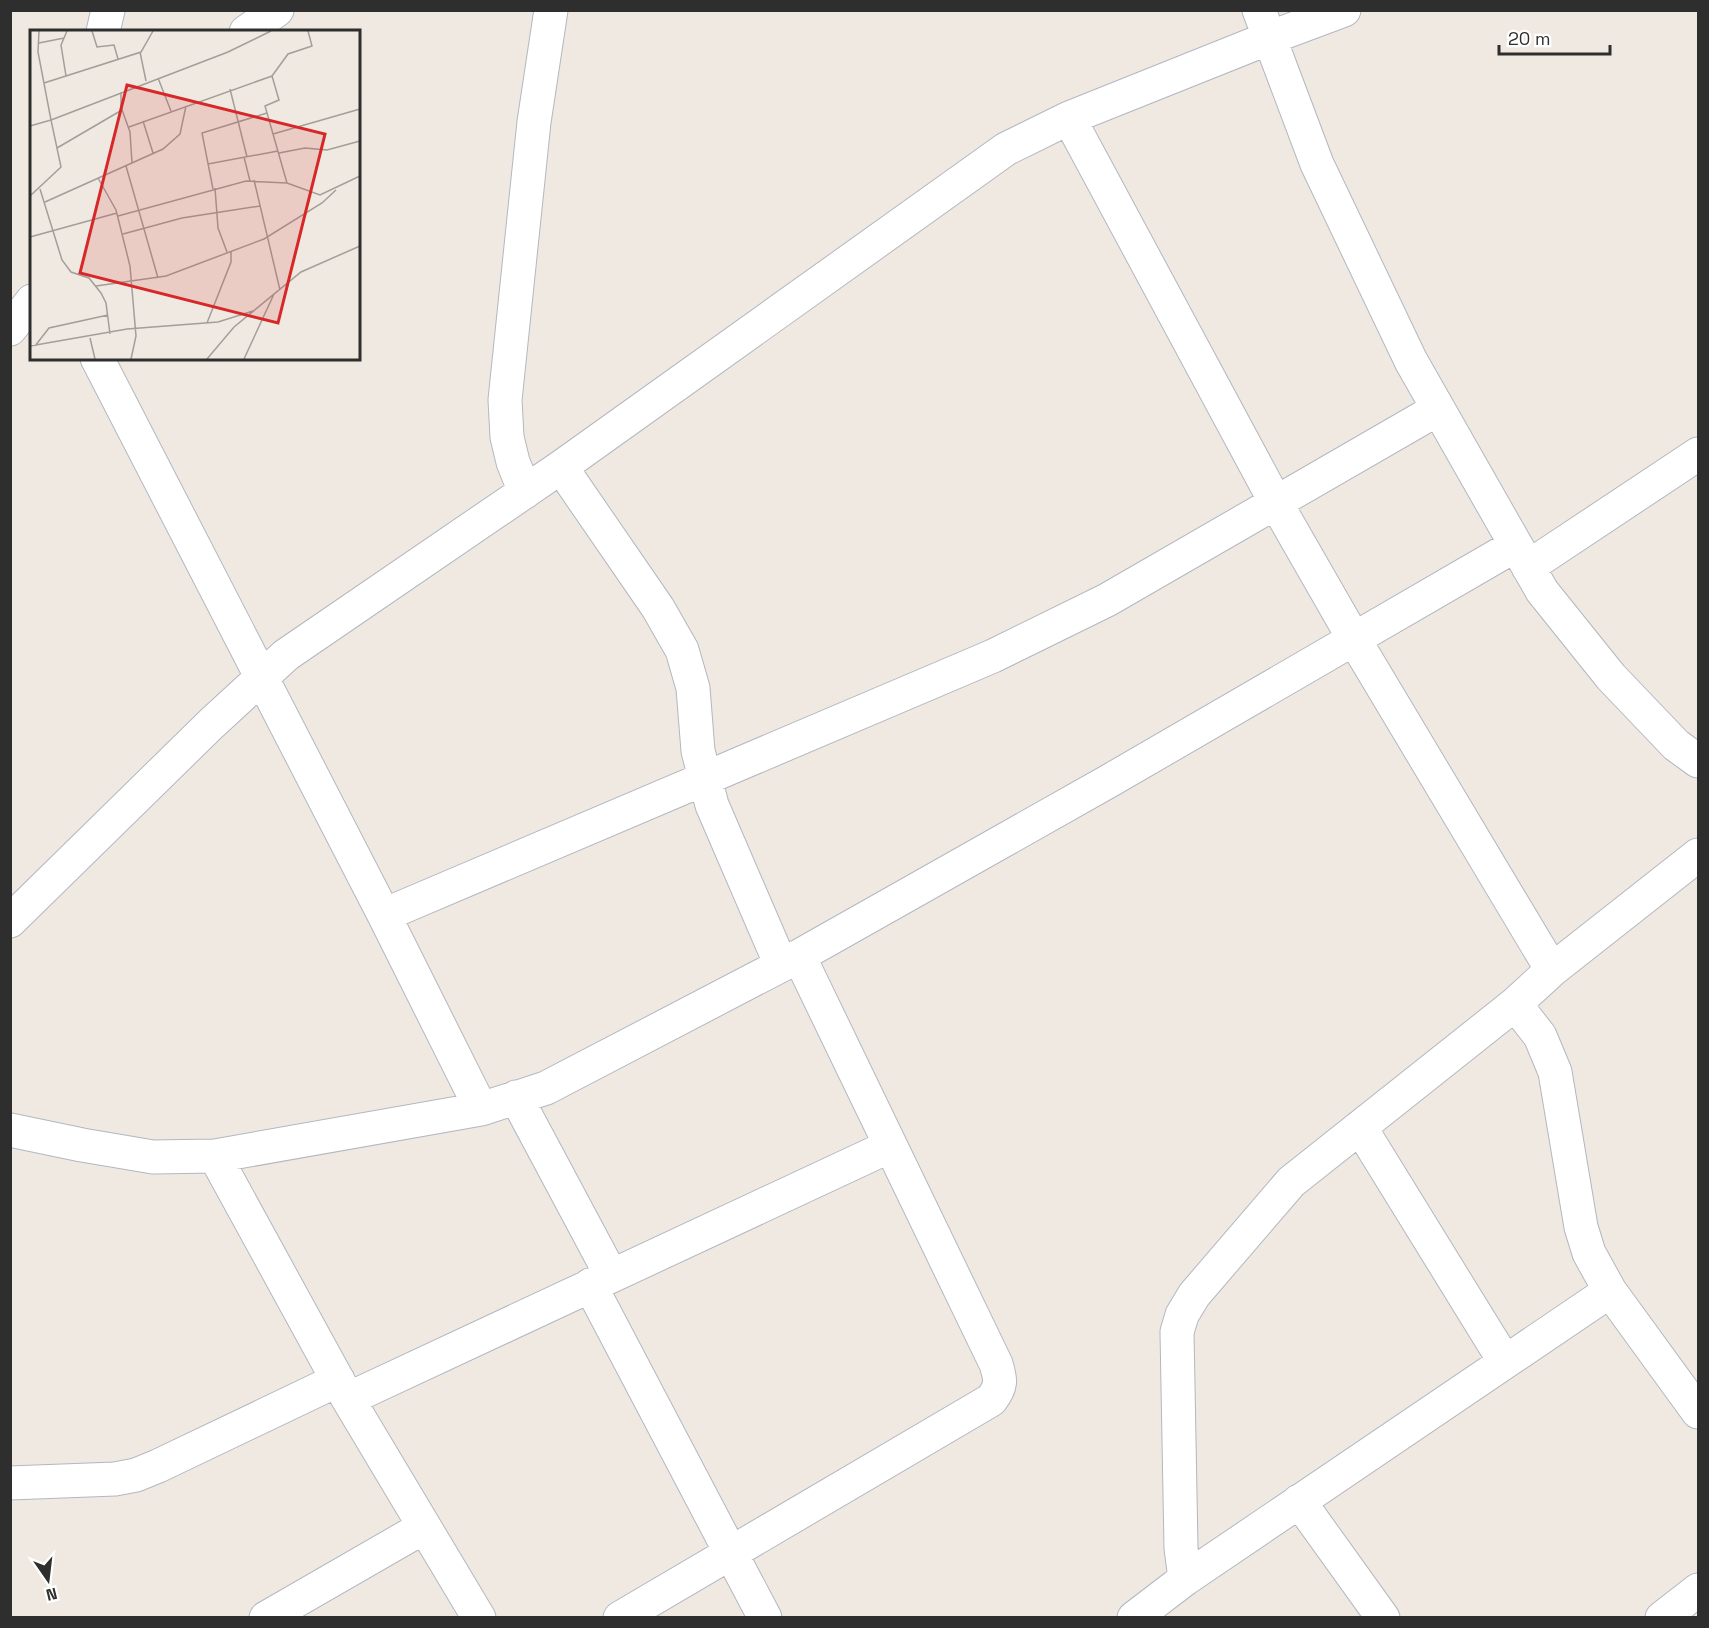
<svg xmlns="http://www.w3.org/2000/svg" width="1709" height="1628" font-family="'Space Grotesk',sans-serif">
<rect width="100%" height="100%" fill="#efe9e1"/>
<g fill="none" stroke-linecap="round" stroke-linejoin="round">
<defs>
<path id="minor" d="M1259,10L1317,164L1411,361L1542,591L1611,677L1676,745L1698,761
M103,32L108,10
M246,32L277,10
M1069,118L1276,503L1354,639L1552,970
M10,329L32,301
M97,358L384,915L481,1109
M561,467L658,608L682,650L693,688L698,751L712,805L781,965
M525,492L513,462L507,437L505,400L534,122L551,10
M1528,567L1698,454
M384,915L993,656L1107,600L1438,409
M10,921L211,724L286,655L561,467L1006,149L1069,118L1269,38L1344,10
M1515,1004L1540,1036L1555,1072L1581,1227L1589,1253L1610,1291L1698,1412
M516,1097L611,1275
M1360,1127L1505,1362
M10,1130L82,1145L153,1157L215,1156L481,1109L546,1088L799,956L1109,781L1516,545
M215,1156L348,1399L479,1618
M590,1285L765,1618
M348,1399L890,1146
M10,1483L115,1479L136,1475L158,1466L338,1380
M1299,1501L1383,1618
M1185,1579L1181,1548L1177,1332L1182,1315L1194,1295L1291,1182L1515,1004L1552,970L1698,855
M266,1618L424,1527
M620,1618L991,1400C1002,1386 1001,1380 996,1364L799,956
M1134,1618L1185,1579L1610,1291
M1662,1618L1698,1590"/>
</defs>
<use href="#minor" stroke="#b4b7c1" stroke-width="35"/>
<use href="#minor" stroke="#fff" stroke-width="33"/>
</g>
<g transform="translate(30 30)">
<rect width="330" height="330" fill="#efe9e1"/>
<path fill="none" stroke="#a29e99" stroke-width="1.5" d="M62,1L67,17L84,15L88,29M9,13L34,8M110,22L116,51M36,46L31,15L37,1M242,46L249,70L235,76L257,153M128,48L141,81M14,53L111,22L123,1M200,59L217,127M91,62V77L100,102L102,133M113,91L123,123M0,96L21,90L8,22L9,1M99,97L242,46L258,24L282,16L278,1M243,104L330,79M27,118L92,80M249,123L275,118L297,120L330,111M214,127L220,151M178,134L248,121M96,136L128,248M68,148L86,180L100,236L106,306L101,329M224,150L250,260M185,158L188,198L197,222M10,159L32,230L41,242L59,248L71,263L76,273L80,304M183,159L172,103L237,83M0,166L31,137L21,90L198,22L241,1M15,172L133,119L150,104L156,76M88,186L216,151L257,153L290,165L330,146M93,204L152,188L230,176M0,207L87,183M66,256L136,246L234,209L292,173L306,160M177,293L201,232V221M60,308L65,329M0,316L97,299L188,292L223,281M5,316L19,298L78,285M177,329L204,297L271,242L330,216M214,329L244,264"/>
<path fill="#d62828" fill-opacity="0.15" stroke="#d62828" stroke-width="3" d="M97,55L295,104L248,293L50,243Z"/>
<rect width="330" height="330" fill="none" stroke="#2e2e2e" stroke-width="3"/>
</g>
<rect width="1709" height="1628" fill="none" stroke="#2e2e2e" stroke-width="24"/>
<g transform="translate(48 1580) rotate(166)" stroke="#ffffff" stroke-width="4.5" paint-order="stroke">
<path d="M0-4.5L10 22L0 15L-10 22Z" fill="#2e2e2e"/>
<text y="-9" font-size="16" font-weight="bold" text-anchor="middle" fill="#2e2e2e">N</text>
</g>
<path d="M1499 45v9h111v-9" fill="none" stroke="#2e2e2e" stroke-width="3"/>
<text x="1508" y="45" font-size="18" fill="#2e2e2e" stroke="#ffffff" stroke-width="4.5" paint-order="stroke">20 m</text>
</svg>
